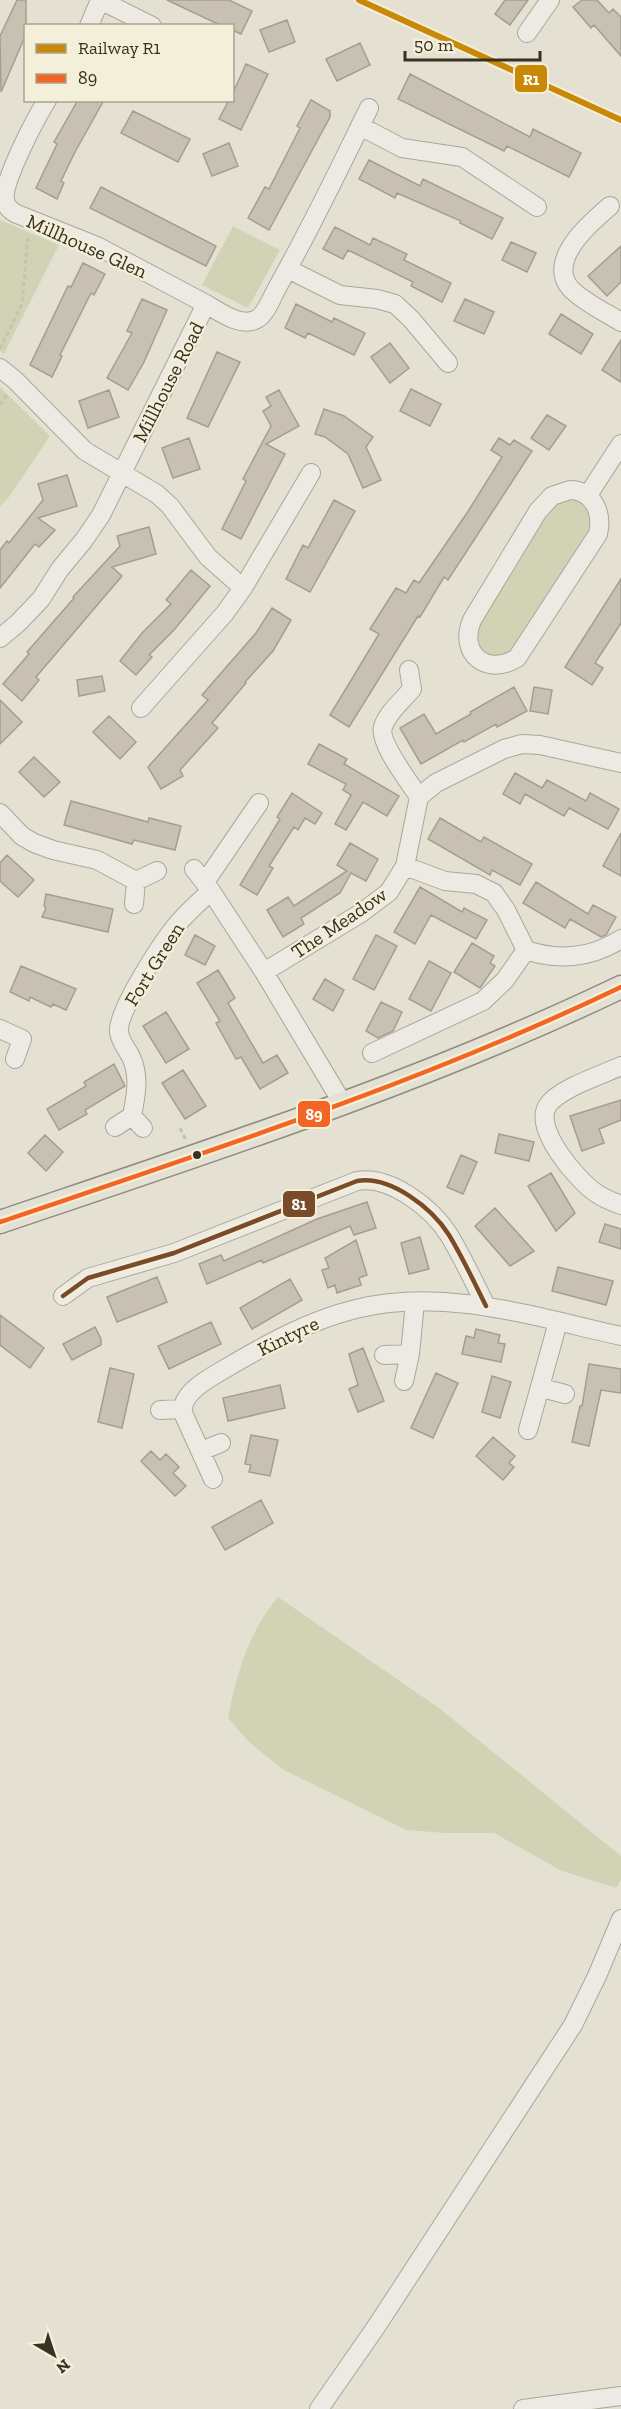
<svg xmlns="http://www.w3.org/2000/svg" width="621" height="2409" font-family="'Zilla Slab',serif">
<rect width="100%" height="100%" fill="#e4e1d2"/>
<path fill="#d0d4b5" d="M0,220L59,245L4,354L0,351Z
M233,226L280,250L248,308L202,285Z
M0,387L50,436L9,497L0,506Z
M572,499L579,501L590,512L591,530L513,650C500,659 492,656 478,650L477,622L554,505L562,500Z
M278,1597L439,1708L621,1856V1880L616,1888L562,1871L494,1833H445L406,1830L282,1769L248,1741L228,1718C236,1675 249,1631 278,1597Z"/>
<path fill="#c8c1b3" stroke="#a49d91" stroke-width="1.5" d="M17,0H26V34L1,92L0,36Z
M167,0H229L252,11L241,34L232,30V26H222Z
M505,0H528L510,25L495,14Z
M582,0H597L609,13L613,9L621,17V56L594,25L591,28L573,7Z
M287,20L295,42L269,52L260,30Z
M360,43L370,65L337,81L326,59Z
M246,64L268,74L241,130L219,119L229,100H232V95Z
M410,74L530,137L533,129L581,153L569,177L507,146L504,151L398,99Z
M78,100H104L75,152L61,181L64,183L57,199L36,188L57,144L54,142Z
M311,100L330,111V117L269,230L248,218L265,187L269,189L300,128L297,126Z
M133,111L190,139L178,162L121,133Z
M229,143L238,166L212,176L203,154Z
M369,160L420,186L423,179L503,218L492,239L460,223L461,221L397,193L395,198L359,179Z
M101,187L216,246L206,266L90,208Z
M335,227L370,245L373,238L407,254L404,260L451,283L442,302L411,286L413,282L348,250L343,259L323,249Z
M511,242L536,253L527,272L502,260Z
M621,246V282L607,296L588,276Z
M83,263L105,274L94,295L91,293L60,355L62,356L52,377L30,365L68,286L71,287Z
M142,299L167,310L144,362L128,390L107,378L132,333L127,331Z
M465,299L494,312L484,334L454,321Z
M296,304L332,322L334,318L365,333L354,355L308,333L305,338L285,328Z
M561,314L593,334L581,354L549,334Z
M621,340V382L602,370Z
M390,343L409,368L390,383L371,357Z
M217,352L240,362L208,427L187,418Z
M411,389L441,404L430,426L400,411Z
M109,390L119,417L88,428L79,401Z
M279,390L299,426L266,444L285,454L241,539L222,529L246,481L243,479L271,426L263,411L271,406L266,397Z
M324,409L344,416L373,437L366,447L381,480L363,488L348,454L325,437L315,434Z
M547,415L566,426L549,450L531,438Z
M189,438L200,469L173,478L162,448Z
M499,438L510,445L514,440L532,451L448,580L444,577L420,617L418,616L349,727L330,715L379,634L370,629L396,588L406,593L414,580L419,583L467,513L502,457L491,450Z
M67,475L77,506L38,518L55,530L39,547L35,544L0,588V550L7,541L9,543L43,500L38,484Z
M334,500L355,511L310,592L286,579L303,545L308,548Z
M149,527L156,554L112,567L122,576L36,677L39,680L22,701L3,684L29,654L27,652L74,598L73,597L120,546L117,536Z
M191,570L210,586L174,630L149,655L152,657L136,675L120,661L142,633L171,604L166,600Z
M621,579V623L595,663L603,668L592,685L565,667Z
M272,608L291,620L273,651L245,682L246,683L212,723L218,728L180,770L183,776L161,789L148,767L208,700L202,695L256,633Z
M102,676L105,691L79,696L77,680Z
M514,687L527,711L497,727L496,724L464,742L463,740L421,764L400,728L424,714L436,734L471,714L470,712Z
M534,687L552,690L548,714L530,711Z
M0,700L22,722L0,744Z
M109,716L136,742L120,759L93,732Z
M319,744L347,759L344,764L399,796L387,816L363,802L346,830L335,824L351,795L343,790L346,784L308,764Z
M34,757L60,782L44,797L19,772Z
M515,773L542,788L547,780L586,801L590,793L619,809L608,829L569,808L564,816L525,794L520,804L503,794Z
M292,793L322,813L315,824L305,818L298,830L294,827L269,866L273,868L257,895L240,885L280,819L277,817Z
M71,801L148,822L149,818L181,826L175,850L134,840L132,844L64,825Z
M440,818L481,842L484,837L532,864L520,885L492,870L490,875L428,839Z
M621,833V876L603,866Z
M350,843L378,859L366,881L351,873L340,893L301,918L304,924L283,937L267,910L288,897L294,906L347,871L337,865Z
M7,855L34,880L18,897L0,881V863Z
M536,882L588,914L593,905L616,917L606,935L601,937L570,919L565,928L523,903Z
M420,887L462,912L464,908L487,920L476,939L431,915L415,944L394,932Z
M46,894L113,909L108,932L42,917L46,908L44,906Z
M195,935L215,946L205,965L185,955Z
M376,935L397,946L374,990L353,979Z
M472,943L494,956L490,963L495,966L480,988L454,972Z
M429,961L451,973L431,1011L409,999Z
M21,966L76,989L66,1010L53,1004L51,1007L30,997L29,1001L10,992Z
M218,970L235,998L228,1003L263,1063L277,1055L288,1073L260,1089L241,1057L236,1059L216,1023L220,1021L197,983Z
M325,979L344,990L333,1011L313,999Z
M381,1002L402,1012L393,1031L378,1038L366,1031Z
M166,1012L189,1049L166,1063L143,1026Z
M114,1064L125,1086L85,1110L87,1114L59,1130L47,1109L86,1086L84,1082Z
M183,1070L206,1106L185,1119L162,1083Z
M621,1100V1120L599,1129L604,1143L582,1151L570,1116Z
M499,1134L534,1142L529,1161L495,1153Z
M45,1135L63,1152L46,1171L28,1153Z
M461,1155L477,1162L463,1194L447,1187Z
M551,1173L575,1213L556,1231L528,1186Z
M367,1202L376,1228L354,1235L350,1226L263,1263L262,1260L207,1284L199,1264L221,1255L224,1261L317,1219Z
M495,1208L534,1251L510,1266L475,1226Z
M605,1224L621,1229V1249L599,1242Z
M420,1237L429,1269L409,1274L401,1243Z
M356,1240L367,1275L359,1278L361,1285L337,1293L335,1285L328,1288L322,1270L329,1268L325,1258Z
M558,1267L613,1281L606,1305L552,1291Z
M157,1277L167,1302L117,1322L107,1297Z
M290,1279L302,1300L252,1329L240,1308Z
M0,1315L44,1348L30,1368L0,1345Z
M211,1322L221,1344L169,1369L158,1346Z
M95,1327L101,1339V1345L72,1360L63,1344Z
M476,1329L500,1335L498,1343L505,1344L501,1362L462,1354L466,1336L474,1338Z
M363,1348L384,1401L358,1412L349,1389L358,1385L349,1354Z
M589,1364L621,1369V1393L601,1390L589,1446L572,1442L580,1406H582Z
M110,1368L134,1374L122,1428L98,1422Z
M436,1373L458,1383L433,1438L411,1428Z
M492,1376L511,1382L500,1418L482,1412Z
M280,1385L285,1408L228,1421L223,1398Z
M251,1435L278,1440L270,1476L249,1472L251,1465L245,1464Z
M493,1437L515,1456L509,1463L514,1467L503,1480L476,1456Z
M151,1451L160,1460L166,1454L179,1467L173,1473L186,1486L175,1496L141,1461Z
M261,1500L273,1523L225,1550L212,1527Z"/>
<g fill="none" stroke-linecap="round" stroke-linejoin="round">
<defs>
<path id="minor" d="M100,0L152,26
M89,26L100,0
M527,33L550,0
M47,100C36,118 2,182 5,200C6,207 11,211 17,214L97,246L206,304
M360,126L402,148L462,157L537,207
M610,206C591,222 545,261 571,289C585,303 605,312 621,322
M288,269L340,295L377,299L395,304L411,319L448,363
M0,368L15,380L85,451L157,494L170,506L208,557L243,588
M570,490C593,490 603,513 598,534L517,658C486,677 458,653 472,620L538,511L552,496Z
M588,495L621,444
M0,638L18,623L41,599L60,569L84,540L101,515L206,304C220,312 241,328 257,319C266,314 272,297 277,288C310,230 339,169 369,108
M409,670L412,689C403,700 387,713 383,727C378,742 410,783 419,797
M141,708L225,613L243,588L311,473
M0,813L22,836L34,843L53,850L97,860L136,881
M405,866L445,881L476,884L494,893L506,910L526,950C558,961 592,958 621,939
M194,869L211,891L264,972L343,1104
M205,882L259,803
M134,904L136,881L157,871
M264,972L361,913L389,892L405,866L419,797L436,783L504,749L522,744L540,745L621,763
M0,1029L22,1039L15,1059
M372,1053L483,1001L505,980L526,950
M621,1066C602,1075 560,1088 548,1105C532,1128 577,1180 596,1193C603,1198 613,1202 621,1205
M132,1116C136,1096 140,1076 131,1057C127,1049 120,1041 119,1032C116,1013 162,943 175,927C186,913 199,902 211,891
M115,1127L132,1116L143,1128
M63,1296L88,1278L174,1253L357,1181C390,1175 432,1208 449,1235C463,1258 474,1282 486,1306
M384,1355L410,1354
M404,1381L410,1354L415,1302
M542,1388L565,1394
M160,1410L182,1409
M528,1430L558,1322
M201,1451L221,1443
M213,1479L183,1413C180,1392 213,1376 228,1367C269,1343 310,1320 356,1309C445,1287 535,1317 621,1336
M319,2409L376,2327L573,2025L597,1976L621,1919
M523,2409L621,2396"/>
<path id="major" d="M0,1222C210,1151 421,1083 621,987"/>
</defs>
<use href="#minor" stroke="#aaa69a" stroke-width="20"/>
<use href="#major" stroke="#8f8b81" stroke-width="25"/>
<path stroke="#c5c2b8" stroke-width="3" stroke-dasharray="4.5 3" stroke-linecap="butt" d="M0,349L22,304L28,236
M0,405L7,394
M180,1128L186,1140"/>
<use href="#minor" stroke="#eceae2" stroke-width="18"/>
<use href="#major" stroke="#e4e1d4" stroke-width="22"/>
<defs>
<path id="bus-1" d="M0,1222C210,1151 421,1083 621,987"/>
<path id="bus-2" d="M63,1296L88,1278L174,1253L357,1181C390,1175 432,1208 449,1235C463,1258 474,1282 486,1306"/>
</defs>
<use href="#bus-1" stroke="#f4efd9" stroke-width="9"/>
<use href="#bus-2" stroke="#f4efd9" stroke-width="9"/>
<use href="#bus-1" stroke="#f26522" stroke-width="4.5"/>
<use href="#bus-2" stroke="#7a4b2a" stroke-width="4.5"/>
<defs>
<path id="rail-1" d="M359,0L621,120"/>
</defs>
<use href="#rail-1" stroke="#f4efd9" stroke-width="10"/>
<use href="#rail-1" stroke="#c88808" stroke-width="6"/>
</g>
<circle fill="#393022" stroke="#f4efd9" stroke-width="2" cx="197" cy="1155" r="5"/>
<g text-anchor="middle" stroke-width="4.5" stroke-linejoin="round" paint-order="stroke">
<g font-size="20" fill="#393022" stroke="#f4efd9">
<text transform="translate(87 246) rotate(24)" y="7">Millhouse Glen</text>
<text transform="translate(168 382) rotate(-63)" y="7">Millhouse Road</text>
<text transform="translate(339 923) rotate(-34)" y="7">The Meadow</text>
<text transform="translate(154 964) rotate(-58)" y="7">Fort Green</text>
<text transform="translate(288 1336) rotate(-26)" y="7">Kintyre</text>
</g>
</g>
<g stroke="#f4efd9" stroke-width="2">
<rect x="514" y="64" width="34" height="29" rx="6" fill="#c88808"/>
<rect x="297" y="1100" width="34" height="28" rx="6" fill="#f26522"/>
<rect x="282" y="1190" width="34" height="28" rx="6" fill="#7a4b2a"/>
</g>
<g font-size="16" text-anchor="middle" font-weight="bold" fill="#fff">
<text x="531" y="85">R1</text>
<text x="314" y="1120">89</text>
<text x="299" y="1210">81</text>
</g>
<rect x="24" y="24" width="210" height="78" fill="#f4efd9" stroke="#a9a390" stroke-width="1.5"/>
<rect x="36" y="44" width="30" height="9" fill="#c88808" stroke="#a9a390" stroke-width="1.5"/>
<text x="78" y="54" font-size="18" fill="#393022">Railway R1</text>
<rect x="36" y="74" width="30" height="9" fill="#f26522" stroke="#a9a390" stroke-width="1.5"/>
<text x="78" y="84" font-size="18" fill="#393022">89</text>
<g transform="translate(54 2355) rotate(141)" stroke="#f4efd9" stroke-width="4.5" paint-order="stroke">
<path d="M0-4.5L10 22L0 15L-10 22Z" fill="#393022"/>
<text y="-9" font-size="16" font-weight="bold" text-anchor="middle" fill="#393022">N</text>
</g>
<path d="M405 51v9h135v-9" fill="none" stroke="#393022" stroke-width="3"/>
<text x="414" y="51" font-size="18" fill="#393022" stroke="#f4efd9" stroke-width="4.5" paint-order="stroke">50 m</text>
</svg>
